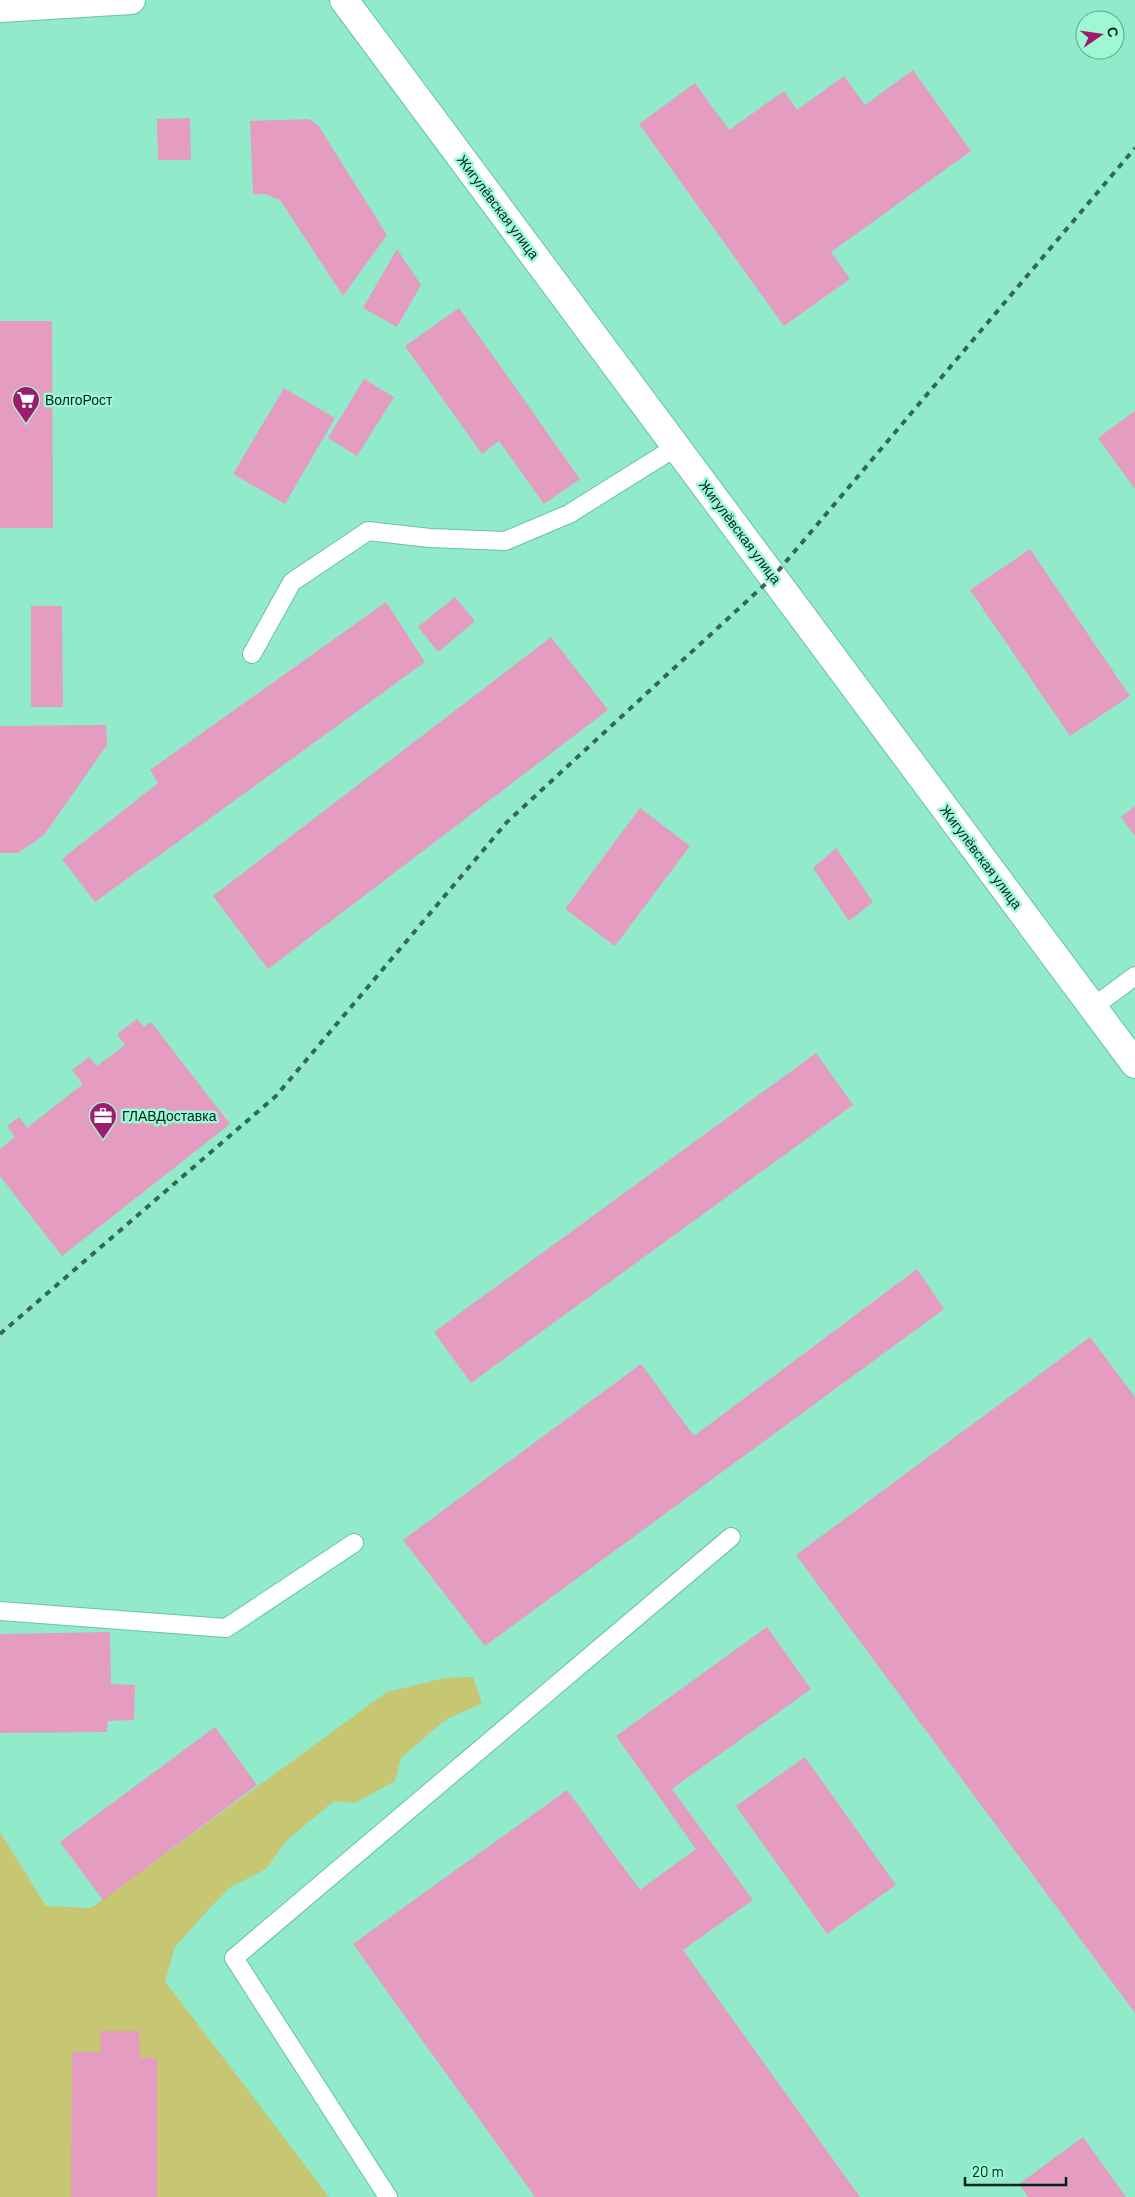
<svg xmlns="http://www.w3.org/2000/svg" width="1135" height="2197" font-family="Barlow,sans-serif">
<rect width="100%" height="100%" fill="#91eac9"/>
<path fill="#c7c673" d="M473,1677L482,1703L445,1720L401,1758L395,1781L355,1803L334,1801L286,1841L266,1869L229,1888L208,1910L175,1947L165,1981L329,2197H0V1832L46,1906L91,1908L387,1692L445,1678Z"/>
<path fill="#e59cc1" d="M913,70L971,151L831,252L850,279L784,326L639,124L695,83L729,130L784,91L797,110L844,76L865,105Z
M190,118L191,160H158L157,119Z
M309,119L318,125L387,235L343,296L280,200L265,194H253L250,121Z
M397,249L421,285L397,327L363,308Z
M459,308L580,479L544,504L499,441L482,454L405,346Z
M0,321H52L53,528H0Z
M364,379L394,397L357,456L328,438Z
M284,388L335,418L285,504L233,474Z
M1135,411V489L1098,438Z
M1030,549L1130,696L1070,736L970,590Z
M455,597L475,621L438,652L418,627Z
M386,602L425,662L95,902L62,859L158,783L150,770Z
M31,606H62L63,707H31Z
M551,637L608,710L268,969L213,896Z
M106,725L107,745L44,835L18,853H0V726Z
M1135,806V836L1121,817Z
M640,808L690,846L615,946L565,909Z
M836,848L873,902L849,921L813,868Z
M137,1019L144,1027L151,1022L230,1124L62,1256L0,1176V1149L15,1137L7,1126L19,1117L27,1128L83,1084L72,1070L89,1057L97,1066L125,1045L117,1034Z
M816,1053L853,1105L471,1383L434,1332Z
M917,1269L944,1309L485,1646L403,1540L641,1364L694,1436Z
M1090,1337L1135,1397V2013L796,1555Z
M767,1627L811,1689L672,1789L753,1900L683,1950L860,2197H535L353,1944L567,1790L640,1890L696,1849L616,1736Z
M110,1632L111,1684L135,1685L134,1720L108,1721L107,1732L0,1733V1634Z
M215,1727L257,1785L103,1900L60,1842Z
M805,1757L896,1885L827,1934L736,1806Z
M100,2031H139L140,2058H157V2197H71L72,2052H101Z
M1083,2137L1126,2197H1028L1019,2184Z"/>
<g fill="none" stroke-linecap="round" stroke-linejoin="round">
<defs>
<path id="lane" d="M252,654L292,582L368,531L430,538L505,541L569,514L676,447
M1093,1007L1135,976
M0,1611L226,1628L354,1543
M388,2197L234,1958L731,1537"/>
<path id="street" d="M344,0L1135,1064
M0,8L131,0"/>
</defs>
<use href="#lane" stroke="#6ac3a3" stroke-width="20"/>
<use href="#street" stroke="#6ac3a3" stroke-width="30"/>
<use href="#lane" stroke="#fff" stroke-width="18"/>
<use href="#street" stroke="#fff" stroke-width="28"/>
<path stroke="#326956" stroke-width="4" stroke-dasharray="6 6" stroke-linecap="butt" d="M0,1334L276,1096L507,822L773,577L1135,148"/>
</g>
<defs>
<symbol id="supermarket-pin" viewBox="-11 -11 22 30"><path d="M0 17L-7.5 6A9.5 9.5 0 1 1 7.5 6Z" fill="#9e1c6d" stroke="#9ef8d6"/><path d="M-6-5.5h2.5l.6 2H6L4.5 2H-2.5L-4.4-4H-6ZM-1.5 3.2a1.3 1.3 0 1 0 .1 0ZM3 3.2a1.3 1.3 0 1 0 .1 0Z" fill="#fff"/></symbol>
<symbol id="office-pin" viewBox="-11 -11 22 30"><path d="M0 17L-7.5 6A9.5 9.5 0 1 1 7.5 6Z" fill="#9e1c6d" stroke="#9ef8d6"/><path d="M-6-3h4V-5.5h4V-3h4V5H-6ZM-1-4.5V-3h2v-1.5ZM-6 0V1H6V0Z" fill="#fff"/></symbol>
</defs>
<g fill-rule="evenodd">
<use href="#supermarket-pin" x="10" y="384" width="32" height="43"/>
<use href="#office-pin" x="87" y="1100" width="32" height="43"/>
</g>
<g text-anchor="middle" stroke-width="5" stroke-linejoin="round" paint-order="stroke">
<g font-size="14" fill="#002519" stroke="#9ef8d6">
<text transform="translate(498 207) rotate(53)" y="5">Жигулёвская улица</text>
<text transform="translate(740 532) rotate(53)" y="5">Жигулёвская улица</text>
<text transform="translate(981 857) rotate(53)" y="5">Жигулёвская улица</text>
</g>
<g font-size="14" fill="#002519" stroke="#9ef8d6" text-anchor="start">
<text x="45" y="405">ВолгоРост</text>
<text x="122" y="1121">ГЛАВДоставка</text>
</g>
</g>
<g transform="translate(1100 35) rotate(77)"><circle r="24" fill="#9ef8d6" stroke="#5fa48a"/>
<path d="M0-4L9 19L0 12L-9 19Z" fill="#9e1c6d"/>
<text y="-8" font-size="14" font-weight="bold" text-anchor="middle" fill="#002519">С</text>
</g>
<path d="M965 2177v8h101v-8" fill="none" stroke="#002519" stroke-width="2.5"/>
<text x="972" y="2177" font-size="15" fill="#002519" stroke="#9ef8d6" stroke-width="4" paint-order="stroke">20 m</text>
</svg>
